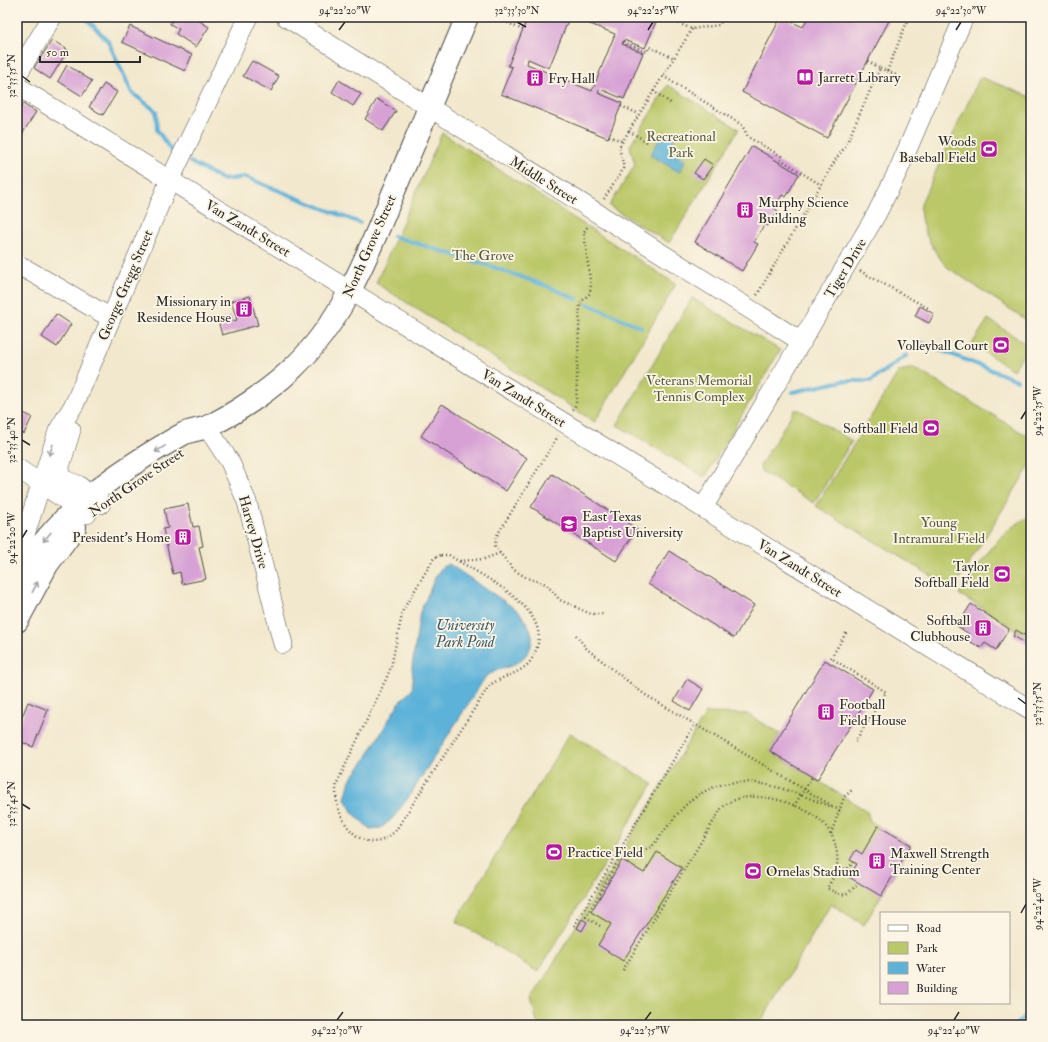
<svg xmlns="http://www.w3.org/2000/svg" width="1048" height="1042" font-family="'IM FELL Double Pica',serif">
<rect width="100%" height="100%" fill="#fcf5e5"/>
<filter id="ink" filterUnits="userSpaceOnUse"><feTurbulence type="fractalNoise" baseFrequency=".025" numOctaves="2"/><feDisplacementMap in="SourceGraphic" scale="8" xChannelSelector="R" yChannelSelector="G"/><feConvolveMatrix kernelMatrix="1 2 1 2 8 2 1 2 1" color-interpolation-filters="sRGB"/></filter>
<filter id="wash" filterUnits="userSpaceOnUse"><feTurbulence type="fractalNoise" baseFrequency=".012" numOctaves="4" result="noise"/><feDisplacementMap in="SourceGraphic" scale="16" xChannelSelector="R" yChannelSelector="G"/><feGaussianBlur stdDeviation="0.9" result="paint"/><feColorMatrix in="noise" values="0 0 0 0 0 0 0 0 0 0 0 0 0 0 0 0 0 1.4 0 .05"/><feComposite in="paint" operator="in"/></filter>
<g filter="url(#wash)">
<rect width="100%" height="100%" fill="#f2e8cd"/>
<path fill="#bbc869" stroke="#737a4a" d="M980,77L1031,97V323L947,267C934,252 915,222 922,201Z
M668,85L739,129L669,243L609,206L635,165L630,146Z
M442,133L676,284L595,422L376,283Z
M692,298L780,350L705,477L617,425Z
M988,319L1029,346L1013,370L972,344Z
M914,368L1031,438V464L953,589L816,506L899,371Z
M794,410H800L852,441L814,503L761,471L760,466Z
M1031,517V639L959,594C977,569 1000,527 1031,517Z
M706,713L747,714L780,734L770,751L867,811L870,821L911,845L864,925L831,904L759,1025H538L531,1000Z
M570,733L653,784L538,972L456,921Z"/>
<path fill="#5db2d9" stroke="#446e82" d="M664,133L675,139L669,150L686,160L679,172L650,155Z
M449,564L517,610C535,629 540,648 515,664C511,667 505,667 500,669C495,671 491,674 486,676L408,798L393,818L381,828L370,829L353,813L345,799L350,780L363,763L400,701L412,690L413,680L412,667L420,612L436,576L442,567Z"/>
<g fill="none" stroke-linecap="round" stroke-linejoin="round">
<path stroke="#5db2d9" stroke-width="4" d="M85,17L108,41L132,93L156,111L157,130L172,152
M190,162L223,180L245,177L360,223
M393,236L493,267L544,285L577,299
M588,304L641,327
M915,349L922,343L1017,380
M793,392L843,381H870L907,355
M1016,1025L1031,1011"/>
</g>
<g id="blocks">
<path fill="#d7a1d5" d="M174,17H193L209,27L196,47L176,34L179,29L170,24Z
M528,17H558L568,21L549,68L528,59L527,64L592,91L615,34L573,17H658L645,48L624,40L622,44L643,53L624,99L600,89L598,93L622,103L608,138L501,94L512,67L508,66Z
M781,17L803,27L808,17H891L827,138L742,92Z
M130,26L192,55L185,71L122,42Z
M52,40L68,50L50,79L34,68Z
M252,61L279,76L271,91L243,76Z
M67,65L92,81L82,96L58,81Z
M339,80L361,94L353,106L332,92Z
M104,84L117,92L103,115L89,107Z
M377,99L396,111L383,131L365,119Z
M23,104L36,112L17,142V113Z
M752,146L799,174L786,197L782,195L774,208L778,211L768,226L765,224L754,242L758,244L742,271L695,242Z
M704,159L713,165L703,179L694,173Z
M250,296L258,325L222,335L218,320L231,316L232,321L237,320L231,301Z
M920,306L934,314L929,323L915,316Z
M56,314L71,324L57,347L42,337Z
M442,404L527,458L506,491L421,436Z
M17,410L32,417L24,434L17,431Z
M552,474L637,529L616,561L531,507Z
M188,504L193,527L199,526L203,546L199,547L206,579L182,584L180,572L173,574L163,529L168,528L164,509Z
M669,551L754,605L734,638L648,584Z
M971,604L1009,629L996,650L985,643L981,648L966,639L969,634L957,626Z
M1016,630L1031,639V646L1013,636Z
M825,660L873,689L817,780L770,751Z
M687,679L703,689L690,711L674,701Z
M28,702L48,710L33,747L17,740V729Z
M878,826L911,845L881,896L849,877L857,864L850,860L856,850L862,854Z
M657,852L682,868L623,961L598,945L611,924L591,912L622,860L644,873Z
M582,919L587,922L582,931L577,928Z"/>
</g>
</g>
<g filter="url(#ink)">
<use href="#blocks" fill-opacity="0" stroke="#494743" stroke-width="1"/>
<g fill="none" stroke-linecap="round" stroke-linejoin="round">
<defs>
<path id="minor" d="M286,17L802,342
M17,75L52,17
M17,86L1031,710
M17,264L111,318
M207,427L230,462L247,502L283,644
M17,468L87,514
M57,477L71,430
M45,481L57,477L78,485L101,504
M703,508L876,215L898,171L964,17
M17,560L58,431L75,403L170,180L248,17"/>
<path id="major" d="M17,582C54,514 117,471 183,434C191,430 201,430 209,426C236,413 270,390 292,369C346,318 369,250 397,184C420,128 444,73 467,17
M17,621L47,565L75,527"/>
</defs>
<use href="#minor" stroke="#494743" stroke-width="20"/>
<use href="#major" stroke="#494743" stroke-width="24"/>
<path stroke="#494743" stroke-width="2.5" stroke-dasharray="1 3" stroke-linecap="butt" d="M664,17L692,29L719,25L724,17
M504,21L523,30
M623,42L647,52L649,47L674,58
M880,68L896,75
M887,71L909,17
M663,76L742,125L748,137L781,156L780,159L821,185
M653,91L672,104
M621,106L639,114
M629,131L649,143
M609,136L622,141
M604,199L624,168L619,147L692,29
M860,271L928,308
M757,295L836,159L845,147L880,68L868,61
M573,410L576,404L580,303L589,294L591,288L584,232L588,226
M500,553L495,546L496,537L558,436
M441,555H449L455,559C483,576 550,608 537,647C535,653 532,660 528,664C517,675 501,676 489,686L396,830C365,864 330,817 337,783L386,679L391,667L403,610L434,558Z
M460,561L484,559L500,553L514,570L527,578L546,584L560,600L591,614H604
M846,633L831,658L886,692L855,742
M576,635L587,649L644,694L834,807
M794,806L812,777
M831,834L844,797L852,790
M836,868L847,869L854,862
M574,926L695,724
M600,926L586,917C594,903 602,889 610,875C613,870 616,863 620,859C627,850 645,853 653,845C666,830 677,811 693,799C739,763 793,793 840,810
M623,970L721,809C744,784 802,802 823,823C835,835 840,855 836,871C834,877 830,883 827,888C843,897 846,897 858,883"/>
<use href="#minor" stroke="#fff" stroke-width="19"/>
<use href="#major" stroke="#fff" stroke-width="22"/>
</g>
<defs><path id="oneway-shaft" d="M-6 0H5M1.5-3L5.5 0L1.5 3" fill="none" stroke-width="1.6" stroke-linecap="round" stroke-linejoin="round"/></defs>
<g stroke="#a0a0a0">
<use href="#oneway-shaft" transform="translate(160 449) rotate(148)"/>
<use href="#oneway-shaft" transform="translate(51 450) rotate(109)"/>
<use href="#oneway-shaft" transform="translate(47 537) rotate(130)"/>
<use href="#oneway-shaft" transform="translate(35 587) rotate(-63)"/>
</g>
</g>
<path fill="none" stroke="#2b2b2b" stroke-width="1.5" d="M517,22L526,27M339,30L345,22M648,30L653,22M956,30L961,22M22,76L30,82M1021,419L1026,411M22,440L30,445M22,538L27,530M1018,698L1026,704M22,804L30,809M1021,913L1026,904M337,1020L343,1012M645,1020L651,1012M954,1020L959,1012"/>
<defs>
<symbol id="library-square" viewBox="-11 -11 22 22"><rect x="-9" y="-9" width="18" height="18" rx="4" fill="#b5179e" stroke="#fcf5e5"/><path d="M-6-4Q-3-5.5-.7-3.5V5Q-3 3-6 4ZM6-4Q3-5.5 .7-3.5V5Q3 3 6 4Z" fill="#fff"/></symbol>
<symbol id="building-square" viewBox="-11 -11 22 22"><rect x="-9" y="-9" width="18" height="18" rx="4" fill="#b5179e" stroke="#fcf5e5"/><path d="M-4-6H4V6H1V3H-1V6H-4ZM-2.5-4.3h1.7v1.8h-1.7ZM.8-4.3h1.7v1.8H.8ZM-2.5-1h1.7V.8h-1.7ZM.8-1h1.7V.8H.8Z" fill="#fff"/></symbol>
<symbol id="stadium-square" viewBox="-11 -11 22 22"><rect x="-9" y="-9" width="18" height="18" rx="4" fill="#b5179e" stroke="#fcf5e5"/><path d="M0-5a6.5 5 0 1 0 0 10a6.5 5 0 1 0 0-10ZM-3.5-1.8h7v3.6h-7Z" fill="#fff"/></symbol>
<symbol id="university-square" viewBox="-11 -11 22 22"><rect x="-9" y="-9" width="18" height="18" rx="4" fill="#b5179e" stroke="#fcf5e5"/><path d="M0-5L7-2L0 1L-7-2ZM-4 1L0 2.5L4 1V4Q0 6-4 4Z" fill="#fff"/></symbol>
</defs>
<g fill-rule="evenodd">
<use href="#library-square" x="795" y="67" width="20" height="20"/>
<use href="#building-square" x="525" y="68" width="20" height="20"/>
<use href="#stadium-square" x="979" y="139" width="20" height="20"/>
<use href="#building-square" x="735" y="200" width="20" height="20"/>
<use href="#building-square" x="234" y="299" width="20" height="20"/>
<use href="#stadium-square" x="991" y="335" width="20" height="20"/>
<use href="#stadium-square" x="921" y="418" width="20" height="20"/>
<use href="#university-square" x="559" y="514" width="20" height="20"/>
<use href="#building-square" x="173" y="527" width="20" height="20"/>
<use href="#stadium-square" x="992" y="564" width="20" height="20"/>
<use href="#building-square" x="973" y="618" width="20" height="20"/>
<use href="#building-square" x="816" y="702" width="20" height="20"/>
<use href="#stadium-square" x="544" y="842" width="20" height="20"/>
<use href="#building-square" x="867" y="851" width="20" height="20"/>
<use href="#stadium-square" x="743" y="861" width="20" height="20"/>
</g>
<g text-anchor="middle" stroke-width="3.5" stroke-linejoin="round" paint-order="stroke">
<g font-size="14" fill="#2b2b2b" stroke="#fcf5e5" text-anchor="start">
<text x="818" y="82">Jarrett Library</text>
<text x="548" y="83">Fry Hall</text>
<text x="976" y="146" text-anchor="end">Woods<tspan x="976" dy="16">Baseball Field</tspan></text>
<text x="758" y="207">Murphy Science<tspan x="758" dy="16">Building</tspan></text>
<text x="231" y="306" text-anchor="end">Missionary in<tspan x="231" dy="16">Residence House</tspan></text>
<text x="988" y="350" text-anchor="end">Volleyball Court</text>
<text x="918" y="433" text-anchor="end">Softball Field</text>
<text x="582" y="521">East Texas<tspan x="582" dy="16">Baptist University</tspan></text>
<text x="170" y="542" text-anchor="end">President's Home</text>
<text x="989" y="571" text-anchor="end">Taylor<tspan x="989" dy="16">Softball Field</tspan></text>
<text x="970" y="625" text-anchor="end">Softball<tspan x="970" dy="16">Clubhouse</tspan></text>
<text x="839" y="709">Football<tspan x="839" dy="16">Field House</tspan></text>
<text x="567" y="857">Practice Field</text>
<text x="890" y="858">Maxwell Strength<tspan x="890" dy="16">Training Center</tspan></text>
<text x="766" y="876">Ornelas Stadium</text>
</g>
<g font-size="14" fill="#565a3e" stroke="#fcf5e5">
<text x="681" y="141">Recreational<tspan x="681" dy="16">Park</tspan></text>
<text x="483" y="260">The Grove</text>
<text x="699" y="385">Veterans Memorial<tspan x="699" dy="16">Tennis Complex</tspan></text>
<text x="939" y="527">Young<tspan x="939" dy="16">Intramural Field</tspan></text>
</g>
<g font-size="14" fill="#2b2b2b" stroke="#fcf5e5">
<text transform="translate(544 180) rotate(32)" y="5">Middle Street</text>
<text transform="translate(248 228) rotate(31)" y="5">Van Zandt Street</text>
<text transform="translate(369 246) rotate(-66)" y="5">North Grove Street</text>
<text transform="translate(845 268) rotate(-59)" y="5">Tiger Drive</text>
<text transform="translate(125 285) rotate(-67)" y="5">George Gregg Street</text>
<text transform="translate(524 398) rotate(32)" y="5">Van Zandt Street</text>
<text transform="translate(136 482) rotate(-34)" y="5">North Grove Street</text>
<text transform="translate(254 532) rotate(74)" y="5">Harvey Drive</text>
<text transform="translate(800 568) rotate(32)" y="5">Van Zandt Street</text>
</g>
<g font-size="15" font-style="italic" fill="#3c5a68" stroke="#fcf5e5">
<text x="465" y="630">University<tspan x="465" dy="17">Park Pond</tspan></text>
</g>
</g>
<rect width="1048" height="1042" fill="none" stroke="#fcf5e5" stroke-width="44"/>
<rect x="880" y="912" width="130" height="92" fill="#fcf5e5" stroke="#a8a49b"/>
<rect x="888" y="925" width="20" height="6" fill="#ffffff" stroke="#a8a49b"/>
<text x="916" y="932" font-size="12" fill="#2b2b2b">Road</text>
<rect x="888" y="942" width="20" height="12" fill="#bbc869" stroke="#a8a49b"/>
<text x="916" y="952" font-size="12" fill="#2b2b2b">Park</text>
<rect x="888" y="962" width="20" height="12" fill="#5db2d9" stroke="#a8a49b"/>
<text x="916" y="972" font-size="12" fill="#2b2b2b">Water</text>
<rect x="888" y="982" width="20" height="12" fill="#d7a1d5" stroke="#a8a49b"/>
<text x="916" y="992" font-size="12" fill="#2b2b2b">Building</text>
<path d="M40 56v6h100v-6" fill="none" stroke="#2b2b2b" stroke-width="2"/>
<text x="46" y="56" font-size="12" fill="#2b2b2b" stroke="#fcf5e5" stroke-width="3" paint-order="stroke">50 m</text>
<rect x="22" y="22" width="1004" height="998" fill="none" stroke="#2b2b2b" stroke-width="1.5"/>
<g font-size="10" text-anchor="middle" fill="#2b2b2b">
<text x="345" y="14">94°22'20"W</text>
<text x="517" y="14">32°33'30"N</text>
<text x="653" y="14">94°22'25"W</text>
<text x="961" y="14">94°22'30"W</text>
<text transform="translate(11 76) rotate(-90)" y="4">32°33'35"N</text>
<text transform="translate(1037 411) rotate(-90)" y="4">94°22'35"W</text>
<text transform="translate(11 440) rotate(-90)" y="4">32°33'40"N</text>
<text transform="translate(11 538) rotate(-90)" y="4">94°22'20"W</text>
<text transform="translate(1037 704) rotate(-90)" y="4">32°33'35"N</text>
<text transform="translate(11 804) rotate(-90)" y="4">32°33'45"N</text>
<text transform="translate(1037 904) rotate(-90)" y="4">94°22'40"W</text>
<text x="337" y="1034">94°22'30"W</text>
<text x="645" y="1034">94°22'35"W</text>
<text x="954" y="1034">94°22'40"W</text>
</g>
</svg>
